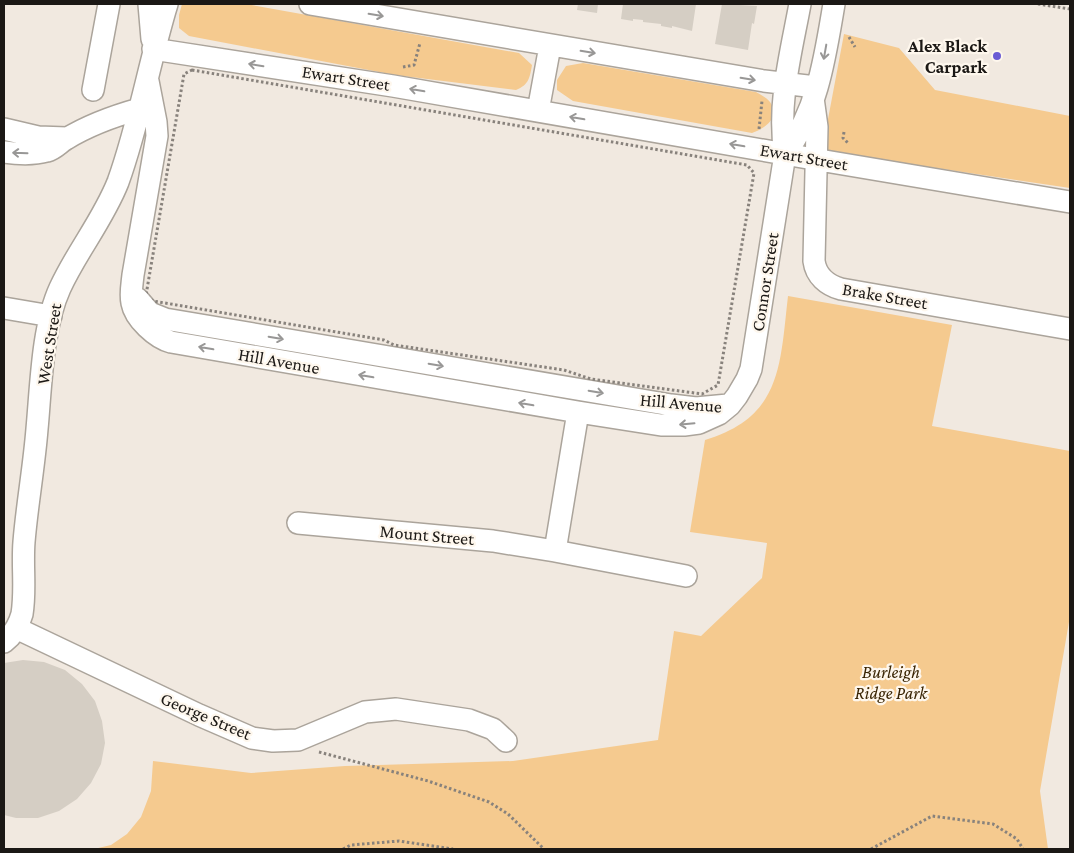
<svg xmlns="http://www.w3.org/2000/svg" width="1074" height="853" font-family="'Crimson Pro',serif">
<rect width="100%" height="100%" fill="#f1e9e0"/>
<path fill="#f5ca8f" d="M182,4H246L519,53L532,65C530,77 529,85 516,90L395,75L189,36L179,28V15Z
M844,34L899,48L935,90L1070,116V188L822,151Z
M583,63L756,92C761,95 767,98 770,102C781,118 765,128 752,133L573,101L557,90V80L566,66Z
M788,296L952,325L932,426L1070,451V616L1040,791L1048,849H94L111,845L127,834L141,817L151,791L153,761L251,773L345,766L513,761L658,740L674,631L701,636L762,578L767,543L690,532L705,440C782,417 780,365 788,296Z"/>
<path fill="#d5cec4" d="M578,4H598L597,13L577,10Z
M623,4H696L692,31L672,26V28L661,26V24L643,22V20L633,19V21L621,19Z
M722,4L757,6L754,24L752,23L748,50L715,44Z
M23,660L44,662L65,670L82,684L95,701L102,721L105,743L101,764L91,783L77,799L59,811L38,818H16L4,815V663Z"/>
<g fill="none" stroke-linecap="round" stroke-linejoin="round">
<defs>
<path id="minor" d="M149,4L152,39
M310,4L764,81L816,87
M153,49L393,86L831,162L1070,202
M148,81L156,122L157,136L133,275C132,285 130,294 132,303C135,319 156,338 171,342L578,412L661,425H684L699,423L719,414L730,405L737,396L747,379L751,369L785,154C777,104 791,53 800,4
M93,90L109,4
M813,98L817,127L814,261C816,276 827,285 841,289L1070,329
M538,111L550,46
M4,129L38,137L67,138
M4,152C18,154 33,155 47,151C55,149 59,143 66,139C89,125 114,116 139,109
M785,154C818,110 825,57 834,4
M138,299L150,313L165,319L671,405L696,408L728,405
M4,308L51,316
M298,523L493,541L555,551L578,412
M555,551L686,576
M16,628L199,715L252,738L273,741L298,740L365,712L396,709L469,720L493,729L506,741
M4,642C13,635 19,625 22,614C26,590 22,566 24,542C27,505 34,467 37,429C41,387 42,327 60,288C77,251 103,220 118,182C139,124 149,63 167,4"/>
</defs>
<use href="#minor" stroke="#aba49b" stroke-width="24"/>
<path stroke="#88827c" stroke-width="3" stroke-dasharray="2.5 2.5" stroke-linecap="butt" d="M1038,4L1070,9
M849,37L855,47
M403,67L414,65L420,43
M192,70L747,165L754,173L718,385L702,394L591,379L564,370L394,345L384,340L153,301L146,295L184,74Z
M759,129L762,101
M844,132L843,138L849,144
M319,752L428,781L489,802L508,814L544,849
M343,849L351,845L399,841L453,849
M871,849L932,816L993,824L1017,839L1023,849"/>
<use href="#minor" stroke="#fff" stroke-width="21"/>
</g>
<defs><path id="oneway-shaft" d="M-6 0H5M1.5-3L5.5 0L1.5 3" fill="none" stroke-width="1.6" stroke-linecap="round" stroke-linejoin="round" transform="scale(1.25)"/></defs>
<g stroke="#989796">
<use href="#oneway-shaft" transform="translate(376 15) rotate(9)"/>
<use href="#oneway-shaft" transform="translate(588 52) rotate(9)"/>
<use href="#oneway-shaft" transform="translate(825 52) rotate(100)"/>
<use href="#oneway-shaft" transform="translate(256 65) rotate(-171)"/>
<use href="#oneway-shaft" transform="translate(748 79) rotate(9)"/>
<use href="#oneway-shaft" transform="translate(417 90) rotate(-170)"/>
<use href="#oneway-shaft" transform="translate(577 118) rotate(-170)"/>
<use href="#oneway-shaft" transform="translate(737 145) rotate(-170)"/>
<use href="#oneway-shaft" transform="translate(20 153) rotate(-178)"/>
<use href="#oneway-shaft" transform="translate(276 338) rotate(10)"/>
<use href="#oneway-shaft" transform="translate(206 348) rotate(-170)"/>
<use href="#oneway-shaft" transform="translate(436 365) rotate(10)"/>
<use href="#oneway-shaft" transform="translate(366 376) rotate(-170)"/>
<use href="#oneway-shaft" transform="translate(596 392) rotate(10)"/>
<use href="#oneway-shaft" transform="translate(526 404) rotate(-170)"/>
<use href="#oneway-shaft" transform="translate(687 424) rotate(175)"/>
</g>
<circle fill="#6a5bd4" stroke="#fef7ed" stroke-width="2" cx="997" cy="56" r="5"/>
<g text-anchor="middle" stroke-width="4.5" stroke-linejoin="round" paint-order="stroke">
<g font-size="18" font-weight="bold" fill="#1b1815" stroke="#fef7ed" text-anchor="end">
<text x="987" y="52">Alex Black<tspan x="987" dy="21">Carpark</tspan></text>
</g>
<g font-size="18" fill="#1b1815" stroke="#fef7ed">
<text transform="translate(346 78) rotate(9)" y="6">Ewart Street</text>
<text transform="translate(804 157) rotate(10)" y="6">Ewart Street</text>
<text transform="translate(765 282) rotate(-81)" y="6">Connor Street</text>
<text transform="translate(885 296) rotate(10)" y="6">Brake Street</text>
<text transform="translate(49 344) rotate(-81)" y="6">West Street</text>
<text transform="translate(279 361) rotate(10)" y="6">Hill Avenue</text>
<text transform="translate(681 403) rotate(5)" y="6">Hill Avenue</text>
<text transform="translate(427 535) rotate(5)" y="6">Mount Street</text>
<text transform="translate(206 716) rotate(23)" y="6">George Street</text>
</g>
<g font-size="18" font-style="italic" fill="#392403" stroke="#fef7ed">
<text x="891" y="678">Burleigh<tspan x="891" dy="21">Ridge Park</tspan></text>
</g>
</g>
<rect width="1074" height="853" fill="none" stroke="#1b1815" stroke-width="10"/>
</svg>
